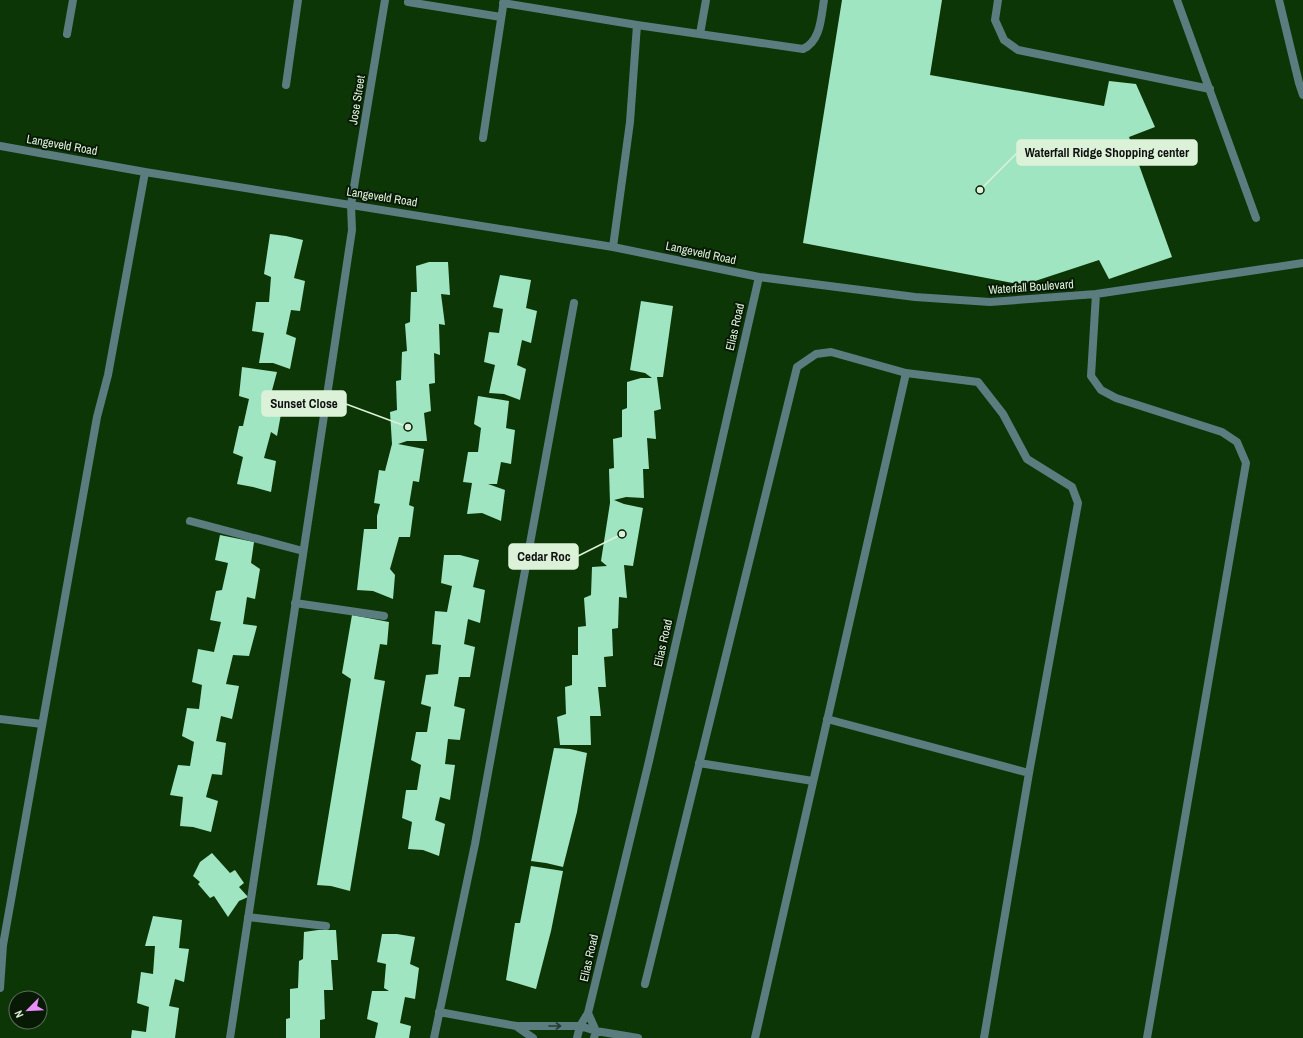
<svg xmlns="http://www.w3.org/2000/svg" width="1303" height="1038" font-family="'Archivo Narrow',sans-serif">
<rect width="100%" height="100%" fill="#0d3607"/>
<path fill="#a0e5c1" d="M842,0H942L930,75L1104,106L1109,81L1136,84L1155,127L1129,137L1172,257L1109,279L1099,260L1023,285L803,243Z
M270,234L286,236L303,240L294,278L305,281L300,311L291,310L286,334L296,338L290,369L273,363H259L264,333L252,331L256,302H269L271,277L264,274Z
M429,262H448L450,295L441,294L445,325L439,324L440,355L434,353L435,383L429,384L431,411L424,413L427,441H407L398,444L424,449L419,482L413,481L409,505L414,507L410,537H399L390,569L395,575L393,599L373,591L357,590L364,529H377V516L380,504L374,503L379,470L385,471L392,444L390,412L397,410L396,381L401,380L402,352L407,351L405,324L410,322L411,292H417L416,266Z
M500,275L531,280L526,308L537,311L531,343L522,340L517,365L526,369L520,400L504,394L489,393L495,365L484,362L489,332L499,333L503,309L493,307Z
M641,301L673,306L663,377H657L661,409L654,411L656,439L647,438L649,469H643L644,498L626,497L614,500L624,504L643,508L633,566L624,565L627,598L619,597L618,628L612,629L613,656L604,657L606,687H598L601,716H590L591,745H560L557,717L566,714L565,687L572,685V655H578V627L586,626L584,598L591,595L592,567L607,566L601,561L610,503L609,469L614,468L613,439L622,437V410L627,408V382L641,378H652L645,373L630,370Z
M242,367L277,372L270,398L283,403L277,436L271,432L264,458L276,461L271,492L253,487L237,484L243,457L233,453L239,426H243L249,399L239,396Z
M478,396L509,401L506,428L515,430L511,464L501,462L497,484H488L505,490L501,521L482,513L467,514L472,483L463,482L468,452H478L481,428L474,424Z
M220,535L254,542L251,563L260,569L255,599L247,597L243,624L257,626L249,656L233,655L226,684L239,686L232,719L221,716L216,741L226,743L222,775L212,774L206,797L218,801L211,832L193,827L180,826L183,797L170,795L178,765L190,766L194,742L182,736L187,708L199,709L202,685L192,682L198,649L214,652L221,622L210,620L216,591L222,590L228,563L215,560Z
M444,555H460L479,560L473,587L485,590L480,623L468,619L464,644L475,647L470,677H459L454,706L465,709L460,740L448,739L445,764L455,765L450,800L440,797L435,820L445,824L439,856L423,850L408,849L412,822L402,818L406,790H417L421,765L411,760L416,732H427L431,707L421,704L426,675L438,674L441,645L432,644L435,611L447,612L452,586L441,583Z
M352,615L389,622L387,645L380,644L374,679L385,681L350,891L331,886L317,885L351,679L342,673Z
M554,748L570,749L587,753L577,812L563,867L546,863L531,861Z
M212,853L230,873L235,870L244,883L239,887L248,897L239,901L228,917L214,896L210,898L198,884L200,882L193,876L200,862Z
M531,866L563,871L551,931L536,989L506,980L515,923H520Z
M153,916L182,920L179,948L189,949L184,982L175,979L169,1006L179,1008L175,1038H131L132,1030L146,1032L149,1007L137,1003L141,972L153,974L155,946H145Z
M318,930H336L338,960H331L333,990H324L325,1019L320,1020V1038H286V1019L290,1018V989L298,988L299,961L303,959L304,932Z
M382,934H397L415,937L410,964L419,968L415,999L405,997L400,1023L411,1026L409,1038H375L378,1023L367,1019L372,991H389L384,988L386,964L377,962Z"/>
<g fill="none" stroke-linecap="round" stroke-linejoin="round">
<path stroke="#5b7d80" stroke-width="8" d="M998,0L995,20L1004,40L1018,50L1210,89
M1177,0L1256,218
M0,719L42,724"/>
<path stroke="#5b7d80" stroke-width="8" d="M1279,0L1299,83L1303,95
M408,2L501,17
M503,3L637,25L803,49C821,41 821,17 824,0
M67,34L73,0
M700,34L706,0
M286,85L298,0
M483,138L504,0
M0,146L145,172L613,247L759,277L915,297L990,302L1096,294L1303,263
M613,247L630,122L637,25
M1096,294L1091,376L1101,390L1116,398L1222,432L1237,442L1246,463L1147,1038
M190,521L303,551
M295,603L384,616
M827,719L1029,773
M699,763L813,781
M248,917L326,926
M645,984L797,367L816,354L831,352L906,373
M0,988L3,945L97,417L108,375L145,172
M439,1012L516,1026H580L596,1031L638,1038
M588,1013L596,1031L594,1038
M516,1026L533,1038
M230,1038L352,230L351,205L385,0
M434,1038L475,844L574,303
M577,1038L580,1026L588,1013L649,761L759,277
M755,1038L906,373L978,382L1003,414L1027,459L1072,487L1078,503L1029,773L984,1038"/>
</g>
<defs><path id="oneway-shaft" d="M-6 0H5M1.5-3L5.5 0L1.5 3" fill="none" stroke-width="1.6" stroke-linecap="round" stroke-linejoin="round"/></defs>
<use stroke="#253c31" href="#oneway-shaft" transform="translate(555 1026)"/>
<g text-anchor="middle" stroke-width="4" stroke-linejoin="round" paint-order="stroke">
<g font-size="12" fill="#dbf2d8" stroke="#081906">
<text transform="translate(357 100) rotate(-81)" y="4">Jose Street</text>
<text transform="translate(62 145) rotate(10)" y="4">Langeveld Road</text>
<text transform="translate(382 197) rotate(9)" y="4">Langeveld Road</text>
<text transform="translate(701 253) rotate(12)" y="4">Langeveld Road</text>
<text transform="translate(1031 287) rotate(-4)" y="4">Waterfall Boulevard</text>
<text transform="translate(735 327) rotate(-77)" y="4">Elias Road</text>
<text transform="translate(663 643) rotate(-77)" y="4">Elias Road</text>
<text transform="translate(589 958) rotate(-77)" y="4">Elias Road</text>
</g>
</g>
<path fill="none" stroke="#dbf2d8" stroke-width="1.5" d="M980 190L1017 153M408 427L346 404M622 534L578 556"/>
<g fill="#dbf2d8" stroke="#081906" stroke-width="1.5">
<circle cx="980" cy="190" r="4"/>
<circle cx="408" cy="427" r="4"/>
<circle cx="622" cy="534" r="4"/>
</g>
<g fill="#dbf2d8" stroke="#dbf2d8" stroke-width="1.5">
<rect x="1017" y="140" width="180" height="25" rx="4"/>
<rect x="262" y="391" width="84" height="25" rx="4"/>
<rect x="509" y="544" width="69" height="25" rx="4"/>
</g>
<g font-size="13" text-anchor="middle" font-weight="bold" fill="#111">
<text x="1107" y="157">Waterfall Ridge Shopping center</text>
<text x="304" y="408">Sunset Close</text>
<text x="544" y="561">Cedar Roc</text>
</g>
<g transform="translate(28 1010) rotate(246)"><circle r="19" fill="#081906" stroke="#5c705a"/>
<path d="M0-3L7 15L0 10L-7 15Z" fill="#eb8dfc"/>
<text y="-6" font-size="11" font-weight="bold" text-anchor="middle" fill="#dbf2d8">N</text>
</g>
</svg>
